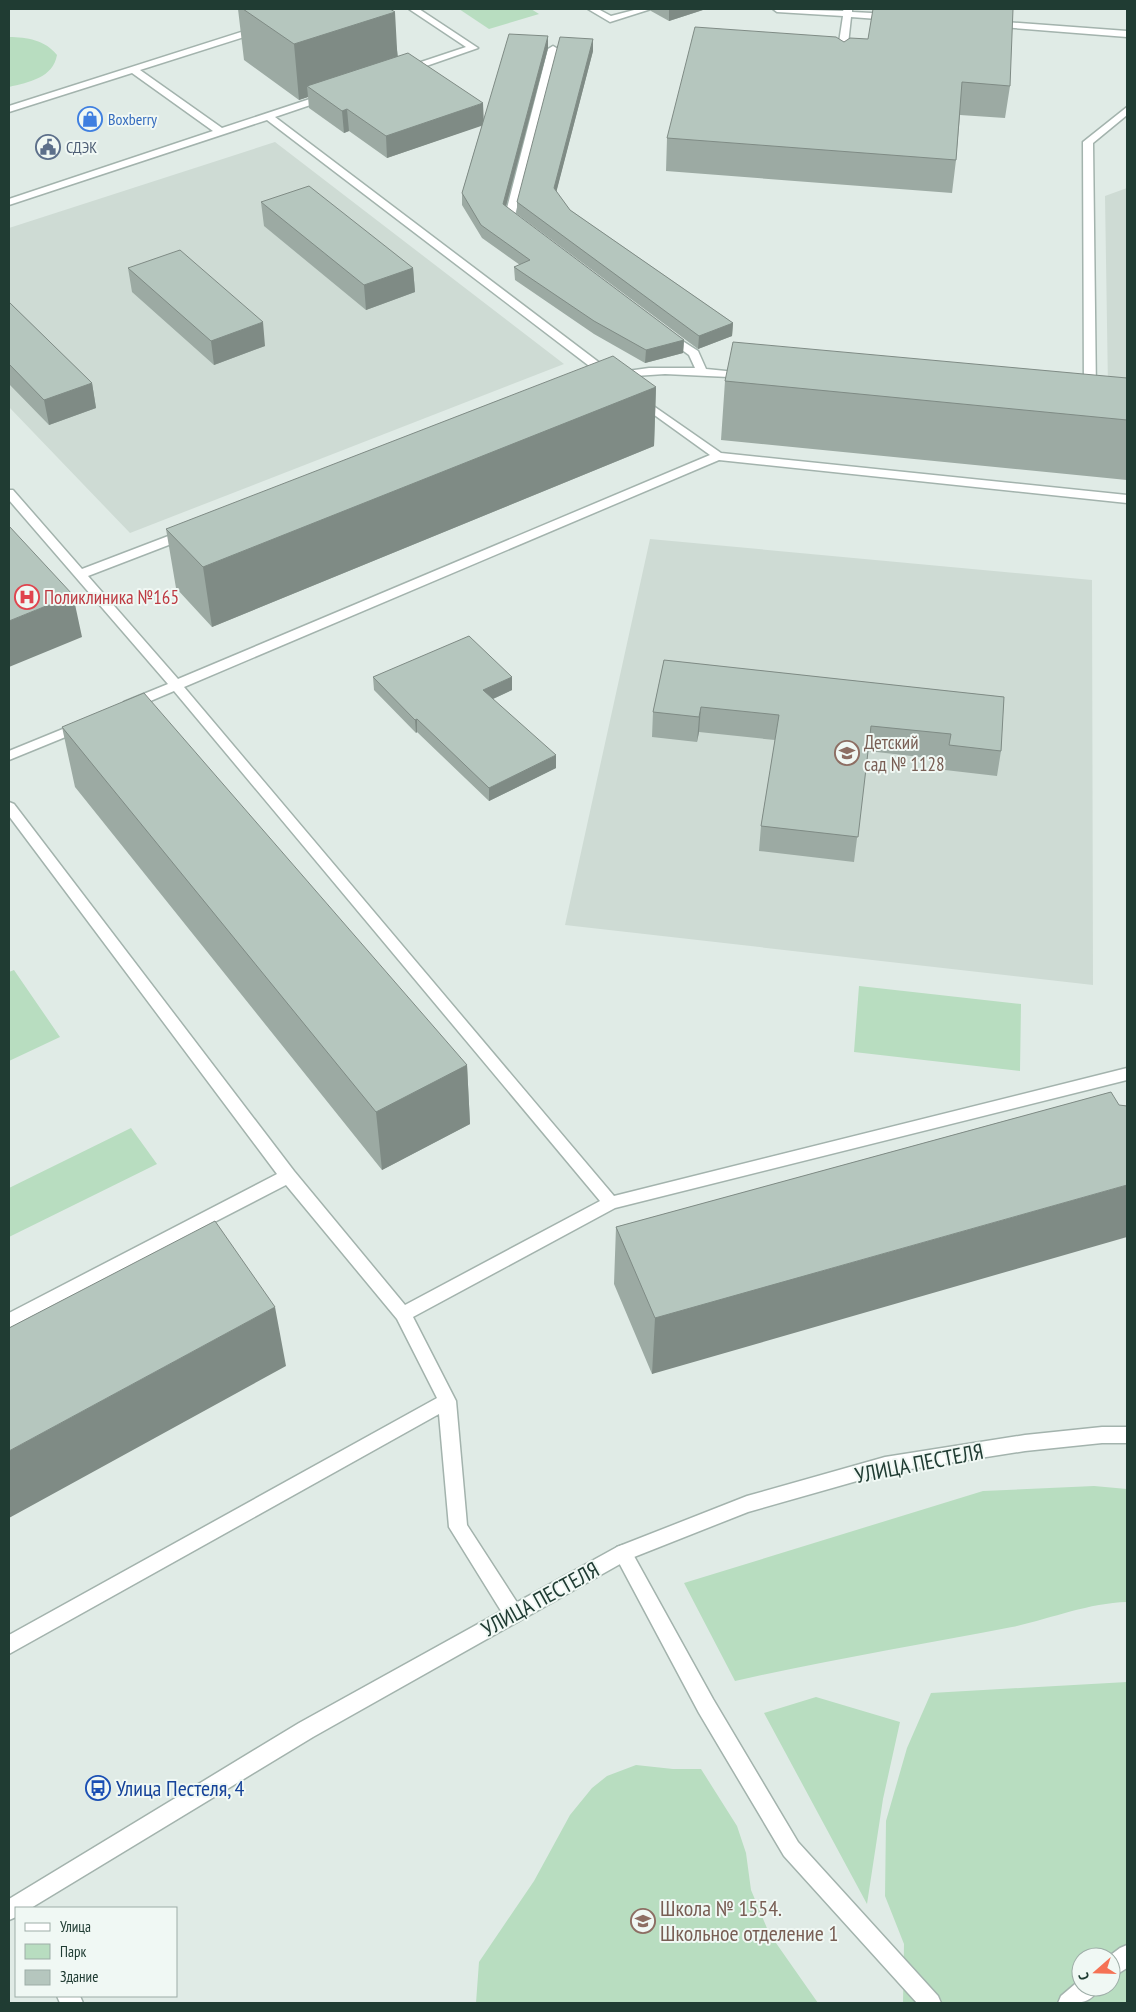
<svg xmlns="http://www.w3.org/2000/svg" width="1136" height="2012" font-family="'PT Sans Narrow',sans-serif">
<rect width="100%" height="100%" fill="#e0ebe6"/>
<path fill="#cedbd4" d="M275,142L564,364L130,533L9,407V228Z
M1127,188V390L1108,388L1105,196Z
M650,539L1092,580L1093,985L565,925Z"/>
<path fill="#b8ddc0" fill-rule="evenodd" d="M459,9H531L539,14L489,29Z
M9,37C27,37 45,40 57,55C53,78 29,82 9,87Z
M14,970L60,1037L9,1061V972Z
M859,986L1021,1004L1020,1071L854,1052Z
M131,1128L157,1164L9,1237V1188Z
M1094,1486L1127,1489V1602C1088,1603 1050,1619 1012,1627C920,1645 827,1660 735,1681L684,1583L983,1491Z
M1127,1682V2003H903L904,1944L885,1896L886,1821L907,1748L931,1693ZM1081,1957H1111V1987H1081Z
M816,1697L900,1722L883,1799L867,1904L764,1713Z
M636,1765L673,1769H701L737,1826L746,1853L751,1890L769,1933L818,2003H476L479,1962L534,1881L570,1815L592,1788L607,1776Z"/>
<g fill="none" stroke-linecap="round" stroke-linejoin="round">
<defs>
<path id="service" d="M409,9H419L478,48L409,72H403V68L466,47Z
M588,9H598L611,16L638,9H651L610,22Z
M773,9L843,11L844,9H852V12L891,14L895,17L891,20L851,17L846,62L841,65L836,62L843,16L777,12Z
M992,21L1127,31V37L989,26V22Z
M260,26L265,29L263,31L140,70L222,128L325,94H331V98L275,117L613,373L649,368H695L689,355L663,336L662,334L663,332L667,331L698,351L706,369L746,373L752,376L750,378L665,374L605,378L267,120L9,205V199L213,131L132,73L9,112V106Z
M553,46L558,49L515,215L525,224L520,227L505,216L548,49Z
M1127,107V115L1093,143L1096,394L1090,397L1084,394L1083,142Z
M639,396L721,453L1127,495V503L719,460L184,687L614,1196L1127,1068V1080L615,1208L413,1317L456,1401L467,1525L520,1607L522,1613L520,1619L513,1622L506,1619L449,1527L439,1414L9,1654V1635L437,1398L397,1319L286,1185L9,1328V1313L277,1174L9,816V802L14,804L294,1171L405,1305L600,1201L174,691L134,708H124L122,705L124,702L168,684L9,500V490H13L82,569L184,530H192L194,533L192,536L88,576L178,679L710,455L635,401L633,399Z
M80,722L85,723L87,726L85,729L9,760V751Z
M623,1545L629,1547L713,1699L798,1842L938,1996L941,2003H917L784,1856L699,1713L617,1559L614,1553L617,1547Z
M1127,1945V1968L1111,1978V1957H1108L1120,1948Z
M1081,1979V1987H1099C1091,2006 1075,2003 1058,2003L1061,1996Z
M57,1996H80L83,2003H60Z"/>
<path id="minor" d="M1102,1427H1127V1443H1102L1025,1451L885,1473L748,1512L629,1559L313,1737L31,1908H16V1917L9,1920V1899L299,1723L617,1547L747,1496L885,1457L1025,1435Z"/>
</defs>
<use href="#service" stroke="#a3b3ad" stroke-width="3"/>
<use href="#minor" stroke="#a3b3ad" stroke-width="3"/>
<use href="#service" fill="#fff" fill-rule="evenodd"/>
<use href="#minor" fill="#fff" fill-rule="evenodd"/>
</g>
<path fill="#9caaa3" d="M238,9H390L398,56L484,119L548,36V48L506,207L684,340L683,353L645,363L594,334L515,280L514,267L520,265L482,238L462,205V193L482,125L387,158L349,131L344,133L309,108L308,97L299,100L244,60Z
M651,9H706L669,21L651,11Z
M593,39V51L556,192L570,210L733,323L732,336L698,349L517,214V202Z
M868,39L1010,86L1005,118L960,115L956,160L952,193L666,171L667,138L844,42Z
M261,202L413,268L415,292L366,310L264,226Z
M128,268L265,346L214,365L132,292Z
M9,302L92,383L96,408L49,425L9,384Z
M1127,378V480L721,440L725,381Z
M656,387L654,446L212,627L176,588L166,529Z
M664,660L1004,697L1001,751L997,776L945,770L946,760L868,751L854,862L759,851L761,826L775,740L699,732L697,742L652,737L653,712Z
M373,677H512V690L493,699L556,768L489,801L417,732L416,733L374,690Z
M62,727L467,1065L470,1124L382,1170L75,787Z
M1111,1092L652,1374L614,1284L616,1227Z"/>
<path fill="#7f8b85" d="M669,9H706L669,21Z
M395,12L398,67L307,86L308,97L299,100L294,44Z
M548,36V48L503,217V204Z
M593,39V51L554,201V188Z
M483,103L484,125L387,158L386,136Z
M347,109L349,131L344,133L342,111Z
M413,268L415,292L366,310L364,285Z
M263,322L265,346L214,365L211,341Z
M733,323L732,336L698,349L699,336Z
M684,340L683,353L645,363L646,350Z
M92,383L96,408L49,425L44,400Z
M656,387L654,446L212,627L203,567Z
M73,595L82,637L9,667V621Z
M512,677V690L484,703L483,690Z
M701,707L699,732L697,742L699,717Z
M417,719V732L416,733L415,720Z
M556,755V768L489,801V788Z
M467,1065L470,1124L382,1170L376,1112Z
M1127,1185V1237L652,1374L655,1318Z
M275,1307L286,1366L9,1518V1451Z"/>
<path fill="#b5c6be" stroke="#7f8b85" d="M243,9H390L395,12L294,44Z
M873,9H1013L1010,86L962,82L956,160L667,138L695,27L836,37L844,42L850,38L868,39Z
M509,34L548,36L503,204L684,340L646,350L594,321L514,267L530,260L481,225L462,193Z
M560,37L593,39L554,188L570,210L733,323L699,336L517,202Z
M408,53L483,103L386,136L347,109L342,111L307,86Z
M309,186L413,268L364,285L261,202Z
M180,250L263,322L211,341L128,268Z
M9,302L92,383L44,400L9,364Z
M733,342L1127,378V420L725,381Z
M613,356L656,387L203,567L166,529Z
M9,526L73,595L9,621Z
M469,636L512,677L483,690L556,755L489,788L417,719L415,720L373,677Z
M664,660L1004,697L1001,751L949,745L951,734L871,726L858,837L761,826L779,715L701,707L699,717L653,712Z
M144,693L467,1065L376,1112L62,727Z
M1111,1092L1119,1105L1127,1106V1185L655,1318L616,1227Z
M215,1221L275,1307L9,1451V1328Z"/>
<defs>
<symbol id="shop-ring" viewBox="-11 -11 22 22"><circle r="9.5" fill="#f0f8f4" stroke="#3f7fe0" stroke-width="1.5"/><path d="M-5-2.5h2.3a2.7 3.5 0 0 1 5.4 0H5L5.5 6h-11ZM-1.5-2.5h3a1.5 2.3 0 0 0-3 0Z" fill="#3f7fe0"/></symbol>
<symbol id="civic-ring" viewBox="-11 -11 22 22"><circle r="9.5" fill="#f0f8f4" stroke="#5c6f8a" stroke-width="1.5"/><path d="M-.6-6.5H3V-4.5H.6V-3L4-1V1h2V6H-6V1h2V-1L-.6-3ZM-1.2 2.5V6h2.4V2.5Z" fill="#5c6f8a"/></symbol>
<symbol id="hospital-ring" viewBox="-11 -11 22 22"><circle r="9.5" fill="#f0f8f4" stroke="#e0444e" stroke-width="1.5"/><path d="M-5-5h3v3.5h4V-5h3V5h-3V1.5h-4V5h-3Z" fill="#e0444e"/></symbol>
<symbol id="school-ring" viewBox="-11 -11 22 22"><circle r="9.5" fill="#f0f8f4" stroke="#8d6e63" stroke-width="1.5"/><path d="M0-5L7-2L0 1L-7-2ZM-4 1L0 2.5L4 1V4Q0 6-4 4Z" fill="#8d6e63"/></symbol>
<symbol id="bus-ring" viewBox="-11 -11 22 22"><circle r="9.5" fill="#f0f8f4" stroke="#1a4fb4" stroke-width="1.5"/><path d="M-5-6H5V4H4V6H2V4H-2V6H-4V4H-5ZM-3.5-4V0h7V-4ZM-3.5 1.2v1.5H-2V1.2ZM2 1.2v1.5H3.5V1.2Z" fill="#1a4fb4"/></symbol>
</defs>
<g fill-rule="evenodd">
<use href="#shop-ring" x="76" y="105" width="28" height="28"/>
<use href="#civic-ring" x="34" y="133" width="28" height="28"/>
<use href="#hospital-ring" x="13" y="583" width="28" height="28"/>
<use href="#school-ring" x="833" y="739" width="28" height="28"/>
<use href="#bus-ring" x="84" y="1774" width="28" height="28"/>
<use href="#school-ring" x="629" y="1907" width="28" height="28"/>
</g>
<g text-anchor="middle" stroke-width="4" stroke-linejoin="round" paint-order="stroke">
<g font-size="16" fill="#366cbe" stroke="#f0f8f4" text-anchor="start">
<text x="108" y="125">Boxberry</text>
</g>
<g font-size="16" fill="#4e5e75" stroke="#f0f8f4" text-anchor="start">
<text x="66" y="153">СДЭК</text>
</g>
<g font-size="19" fill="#be3a42" stroke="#f0f8f4" text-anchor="start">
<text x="44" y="604">Поликлиника №165</text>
</g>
<g font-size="19" fill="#785e54" stroke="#f0f8f4" text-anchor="start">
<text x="864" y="749">Детский<tspan x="864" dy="22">сад № 1128</tspan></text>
</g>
<g font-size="22" fill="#203c33" stroke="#f0f8f4">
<text transform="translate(919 1463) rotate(-11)" y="8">УЛИЦА ПЕСТЕЛЯ</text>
<text transform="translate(540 1599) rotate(-29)" y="8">УЛИЦА ПЕСТЕЛЯ</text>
</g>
<g font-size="22" fill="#164399" stroke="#f0f8f4" text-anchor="start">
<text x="116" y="1796">Улица Пестеля, 4</text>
</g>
<g font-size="22" fill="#785e54" stroke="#f0f8f4" text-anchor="start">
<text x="660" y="1916">Школа № 1554.<tspan x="660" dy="25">Школьное отделение 1</tspan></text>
</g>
</g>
<rect width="1136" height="2012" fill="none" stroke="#203c33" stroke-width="20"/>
<rect x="15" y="1907" width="162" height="90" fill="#f0f8f4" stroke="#9dada7"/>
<rect x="25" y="1923" width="25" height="8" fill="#ffffff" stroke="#9dada7"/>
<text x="60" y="1932" font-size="15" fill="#203c33">Улица</text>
<rect x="25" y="1944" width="25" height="15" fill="#b8ddc0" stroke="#9dada7"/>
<text x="60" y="1957" font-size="15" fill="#203c33">Парк</text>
<rect x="25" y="1970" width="25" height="15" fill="#b5c6be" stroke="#9dada7"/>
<text x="60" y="1982" font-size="15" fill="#203c33">Здание</text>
<g transform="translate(1096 1972) rotate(250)"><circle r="24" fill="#f0f8f4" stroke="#9dada7"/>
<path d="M0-4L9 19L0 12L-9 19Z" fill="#f57255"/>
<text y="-8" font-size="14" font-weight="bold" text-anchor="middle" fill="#203c33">С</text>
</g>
</svg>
